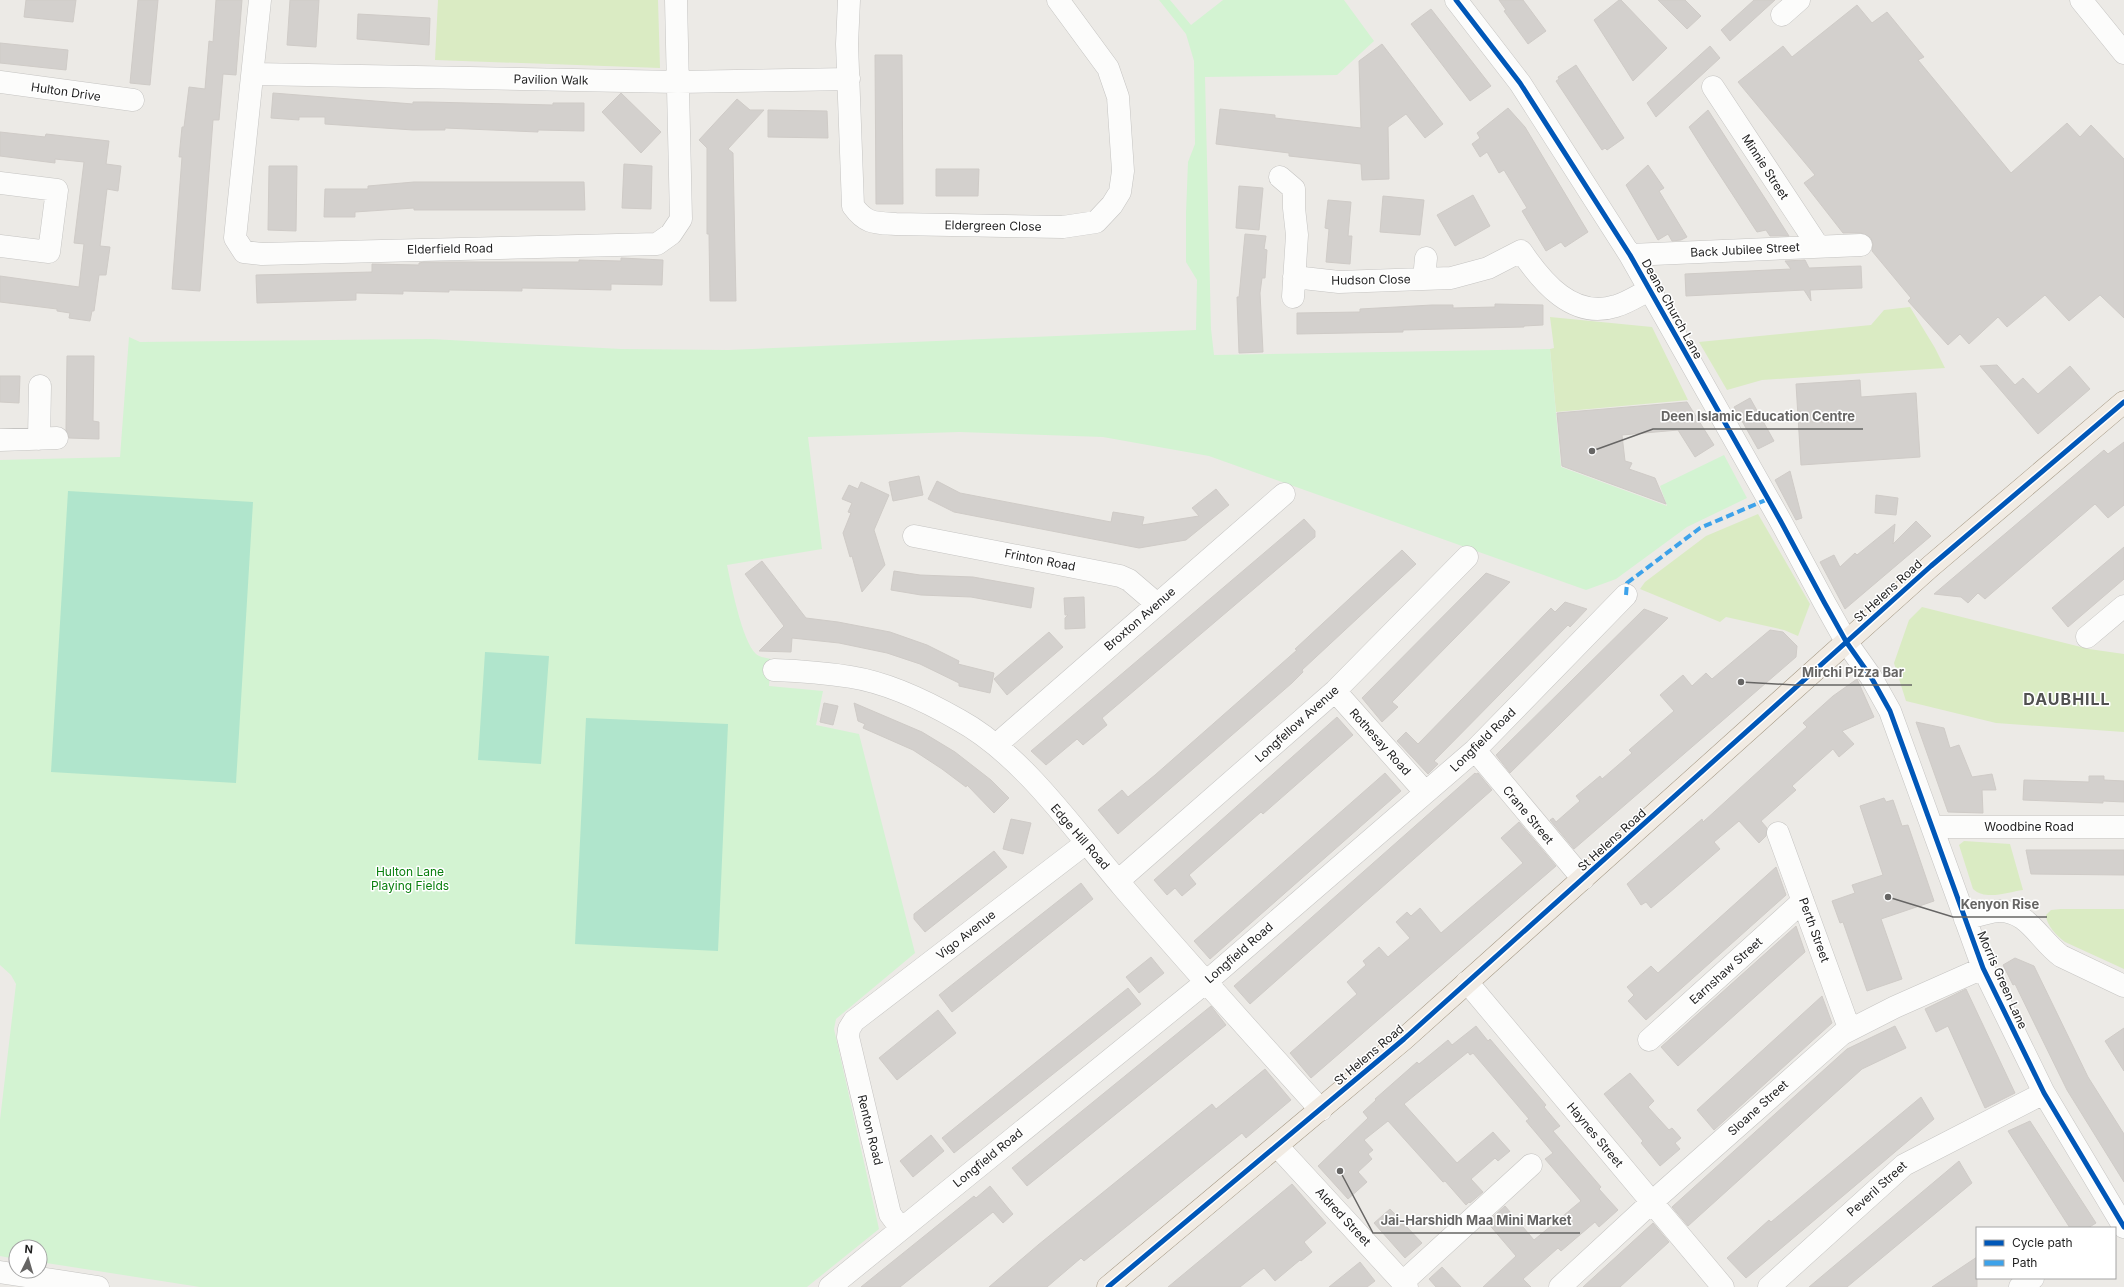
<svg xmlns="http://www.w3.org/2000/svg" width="2124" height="1287" font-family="Inter,sans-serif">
<rect width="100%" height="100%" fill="#eceae6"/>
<path fill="#daebc3" d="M438,0H658L660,68L435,60Z
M1910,307L1935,348L1945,368L1762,380L1727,390L1699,342L1871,325L1884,310Z
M1550,317L1652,327L1688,400L1556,412L1550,349L1554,348Z
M1758,514L1810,604L1798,636L1784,630L1726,617L1720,622L1640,589L1645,582L1706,536Z
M1922,607L2089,649L2124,654V732L1996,723L1906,701L1894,663L1909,620Z
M1964,841L2010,844L2023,890C2008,892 1986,901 1973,889L1959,845Z
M2061,909H2124V969L2065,942C2057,936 2046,925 2046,915L2051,910Z"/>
<path fill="#d3f3d2" d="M1159,0H1170L1191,25L1223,0H1344L1374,41L1337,75L1205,77L1211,329L1214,355L1550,349L1561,467L1667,506L1660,486L1724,455L1747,498L1687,527L1616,579L1586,590L1209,456L1103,437L959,432L808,437L822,549L727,565C731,584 742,641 756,654C760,657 765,658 771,659L769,686L823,691L816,725L859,734L915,953L836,1019L834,1029L879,1229L807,1287H200L40,1262V1247H16V1259L0,1256V1120L16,984L11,975L0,965V460L120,457L129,337L140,342L431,339L621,349L728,350L1196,330L1197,280L1186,262V213L1188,162L1195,144L1194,61L1186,34Z"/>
<path fill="#b0e5cc" d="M68,491L253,502L236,783L51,772Z
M485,652L549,656L541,764L478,760Z
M586,718L728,724L718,951L575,944Z"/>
<path fill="#d3d0cd" stroke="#cfcbc7" d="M26,0H76L73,22L24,17Z
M138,0H158L150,85L130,83Z
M216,0H242L236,75L223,74L219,120H213L200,291L172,289L182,157H179L182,127H184L189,87L205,89L209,41L213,42Z
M290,0H319L316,47L287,45Z
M1499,0H1523L1546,31L1528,44L1504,11L1506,10Z
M1619,0H1621L1667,48L1633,81L1594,20Z
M1658,0H1685L1701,16L1687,29Z
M1754,0H1775L1730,41L1721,30Z
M1857,5L1872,23L1887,12L1924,57L1918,60L2011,173L2067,123L2080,137L2091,125L2124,159V318L2100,295L2069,321L2045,295L2007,327L1998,317L1969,344L1960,334L1948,345L1908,301L1911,298L1872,251L1873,244L1871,238L1861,233H1843L1804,183L1815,175L1738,82L1783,46L1792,57Z
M1431,9L1491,86L1470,101L1411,24Z
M358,14L430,18L429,45L357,39Z
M0,43L68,50L66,70L0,63Z
M1382,44L1443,124L1425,138L1406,114L1388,127L1389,179L1362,180L1361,164L1289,156V153L1216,144L1220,109L1275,115V118L1361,128L1359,61Z
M1710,46L1720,58L1656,117L1647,103Z
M875,55H902L903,204H876Z
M1576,65L1624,138L1607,150L1605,148L1602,150L1556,81L1559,79L1558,77Z
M273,93L413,104V102H428L553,105V103H584V131L538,130V132L445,128V130H413L325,124V117H299V120L271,118Z
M621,93L661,132L641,153L602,112Z
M737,99L750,110H764L728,149L733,153L736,301H710L709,234H707V148L699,140Z
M1508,108L1525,127L1588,232L1565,247L1561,242L1546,251L1522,211L1527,208L1504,170L1499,173L1487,152L1480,157L1472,144L1480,138L1477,133Z
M768,110L827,111L828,138L768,137Z
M1708,110L1768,203L1789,236H1770L1766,230L1757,232L1708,157L1689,127Z
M0,132L45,137L46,134L109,141L106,164L121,166L118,191L107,189L100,246L110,247L106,275H99L94,311H92L90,321L69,318L70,313L57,311V309L0,302V276L79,287L84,244L74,243L84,162L55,159V163L0,156Z
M624,164L652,166L651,209L622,208Z
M1648,165L1664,188L1659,191L1687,237L1681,240L1672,241L1668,234L1658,240L1626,185Z
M269,166H297L296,231L268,230Z
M936,169H979L978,196H936Z
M414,182H584L585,210H414V208L355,212V217H324L325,189H368V186Z
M1239,186L1263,188L1259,230L1236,228Z
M1473,195L1490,226L1455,246L1437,215Z
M1383,196L1424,200L1420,235L1380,232Z
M1328,200L1351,202L1348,236H1352L1350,264L1326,262L1329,229L1325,228Z
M1245,234L1266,236L1264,249L1267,250L1265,278H1262L1260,293L1263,352L1239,353L1237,297H1239Z
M621,258L663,260L662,285L611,284V290L522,288V291L449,290V292L403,291V294L356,293V300L257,303L256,275L372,272V264L419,265V263L424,262H579V260L621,261Z
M1805,260L1809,268L1861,266L1862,288L1810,290L1811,301L1804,290L1686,296L1685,274L1791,269L1785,261Z
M1495,304L1543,305V325L1524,326V327L1403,330V332L1297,334V313L1360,312V309L1432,305H1453V308L1495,307Z
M67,356H94L93,421L99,422V439L69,438L66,430Z
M1997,365L2015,385L2023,378L2038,394L2070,366L2090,389L2038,434L1980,366Z
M0,376H20L19,403L0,402Z
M1860,380L1861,397L1916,393L1920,457L1801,465L1796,384Z
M1750,398L1774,441L1758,449L1734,407Z
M1687,402L1714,445L1695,457L1678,430L1622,435L1625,461L1632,463L1629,469L1655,478L1666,504L1562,466L1557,413Z
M2124,442V505L2108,518L2095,504L1985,599L1978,593L1968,603L1961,597L1934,594L2104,450L2108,454Z
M1790,471L1802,518L1796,520L1775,480Z
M919,476L923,495L893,501L889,482Z
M937,481L960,493L1111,522L1113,512L1144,517L1142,525L1199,516L1192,508L1216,489L1229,505L1186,540L1139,548L954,512L928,499Z
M861,482L889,495L874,530L885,565L862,592L852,556L850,557L843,533L851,513L848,512L852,503L842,499L849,485L858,489Z
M1876,495L1898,498L1896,515L1875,513Z
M1304,519L1315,531V537L1102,718L1107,725L1083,745L1077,739L1046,765L1031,751Z
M1916,521L1931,536L1845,609L1820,562L1834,555L1840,567L1855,553L1857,555L1895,524L1893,544Z
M2124,547V579L2068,627L2052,608Z
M1402,550L1416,564L1302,670L1303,672L1292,683L1118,834L1098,810L1122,790L1128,797L1155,775L1297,650L1295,649Z
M762,561L806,618L838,622L890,632L927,645L959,661L958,664L994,673L990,693L959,686V683L920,664L887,653L839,643L792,638L791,652L759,651L784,626L745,574Z
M894,571L920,575L973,577L1034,588L1031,608L971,597L921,595L891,590Z
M1486,573L1510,582L1392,702L1398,707L1382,722L1362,698Z
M1084,597L1085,628L1065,629V618L1068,615H1065L1064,598Z
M1565,602L1587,609L1570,627L1568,625L1434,761L1438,764L1428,774L1397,741L1406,732L1418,744L1551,608L1555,612Z
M1644,609L1668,618L1510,773L1496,755Z
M1770,630L1783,632L1797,646L1796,657L1574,849L1550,820L1553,818L1556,822L1580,801L1576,796L1600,776L1602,779L1632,753L1629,750L1674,711L1660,695L1683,675L1692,686L1706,673L1712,679Z
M1049,632L1063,647L1007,695L994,679Z
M1857,679L1874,717L1842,731L1854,744L1839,757L1833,749L1792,786L1796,790L1761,821L1767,828L1766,836L1759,843L1739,821L1714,842L1720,849L1669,893L1651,908L1646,902L1641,905L1627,884L1702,819L1703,822L1807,727L1803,723L1833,696Z
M824,703L838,706L833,725L820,722Z
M854,703L922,732L955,752L991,780L1009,798L994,813L967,785L966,787L942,769L913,750L863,728L865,724L858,721Z
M1337,717L1353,735L1263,814L1261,812L1189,875L1196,884L1182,896L1175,888L1167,895L1154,880Z
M1916,722L1944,728L1950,748L1959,745L1972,777L1992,774L1996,790H1982L1983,813L1948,812Z
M1385,773L1401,791L1210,959L1194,941Z
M1475,773L1476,774L1478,773L1492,790L1250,1004L1234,986Z
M2089,776H2104V780L2124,781V802L2103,801V803L2023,800L2024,780L2089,782Z
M1884,798L1886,802L1893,800L1902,826L1908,825L1934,901L1881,919L1902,979L1867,991L1843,922L1840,923L1832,901L1855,893L1852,885L1883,875L1860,806Z
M1011,819L1031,823L1023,854L1003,849Z
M1519,822L1556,866L1311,1078L1290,1053L1357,994L1347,982L1366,965L1363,961L1379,947L1388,957L1410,938L1396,922L1407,912L1411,916L1420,908L1441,933L1523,863L1501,838Z
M2026,850H2124V875L2031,874Z
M994,851L1007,867L925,932L914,919V914Z
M1776,867L1786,895L1646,1020L1628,1001L1634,995L1627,987L1651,966L1658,973Z
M1081,883L1093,899L952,1012L939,995Z
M1796,926L1805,952L1678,1066L1661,1047Z
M1151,957L1164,973L1139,993L1126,977Z
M2015,958L2034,966L2088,1077L2124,1134V1182L2067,1090L2015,984L2013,985L2003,965Z
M1128,988L1141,1004L954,1153L942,1138Z
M1966,989L2015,1093L1985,1108L1948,1026L1936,1032L1925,1009Z
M1822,996L1832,1023L1714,1130L1697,1110Z
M1211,1006L1226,1025L1027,1186L1012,1168Z
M938,1010L956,1033L897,1080L879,1058Z
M1476,1026L1488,1041L1490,1039L1546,1105L1544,1107L1560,1126L1553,1131L1601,1187L1599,1189L1618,1210L1599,1227L1595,1222L1561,1251L1558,1248L1523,1279L1531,1287H1483L1516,1256L1487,1222L1505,1206L1534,1240L1581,1201L1545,1159L1553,1153L1526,1121L1529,1119L1473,1053L1470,1055L1468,1052L1404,1104L1457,1163L1493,1132L1510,1151L1498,1161L1495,1158L1471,1179L1483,1192L1470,1203L1469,1202L1466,1205L1445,1181L1443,1182L1388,1121L1364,1140L1373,1150L1368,1154L1372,1159L1358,1172L1367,1182L1348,1199L1318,1166L1368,1118L1363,1112L1376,1100L1375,1099L1417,1062L1419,1064L1448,1040L1452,1045Z
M1895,1026L1906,1048L1862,1069L1688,1226L1672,1207L1847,1049Z
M2124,1028V1071L2105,1041Z
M1265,1069L1291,1100L1246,1138L1242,1133L1084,1261L1081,1258L1047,1287H989L1038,1245L1212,1104L1216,1109Z
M1630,1073L1654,1101L1648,1107L1669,1130L1672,1128L1681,1138L1675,1143L1680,1149L1660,1166L1641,1143L1643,1141L1604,1094Z
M1921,1097L1934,1119L1746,1278L1727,1258L1769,1220L1771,1222Z
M2030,1121L2096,1223L2088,1228H2070L2008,1131Z
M931,1135L944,1151L913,1177L900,1161Z
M1959,1161L1972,1183L1847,1287H1809Z
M1292,1184L1326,1223L1304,1242L1312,1252L1301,1261L1300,1260L1275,1281L1264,1268L1240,1287H1168Z
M990,1186L1013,1214L1003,1223L993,1212L900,1287H861L974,1196L976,1198Z
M1390,1209L1422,1243L1405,1258L1374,1223Z
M1653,1223L1669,1242L1620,1287H1583Z
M1977,1257V1287H1932Z
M1360,1262L1375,1281L1367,1287H1329Z
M1442,1267L1461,1287H1436L1429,1279Z"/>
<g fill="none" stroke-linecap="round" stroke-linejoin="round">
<defs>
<path id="minor" d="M260,0L235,238L244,252L262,254L657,244L671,234L681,219L676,0
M849,0L847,44L853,206C866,224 875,223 896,224L1063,227L1096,222L1112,205L1120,192L1123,171L1118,97L1108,68L1058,0
M1456,0L1520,83L1630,255L1780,520L1824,602L1847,643L1871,677L1890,711L1983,968L2044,1093L2124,1227
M2081,0L2124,53
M1782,15L1799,0
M253,74L678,82L849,79
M0,82L133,100
M1713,87L1818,246
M1280,177L1294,189V208L1297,235L1293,297
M0,183L57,190L49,252L0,246
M1630,255L1861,245
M1294,277L1339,282L1451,278L1488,268L1521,251C1542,282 1573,320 1616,306C1627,303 1639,295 1649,290
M1424,279L1426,258
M39,439L40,386
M0,440L57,438
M914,536L1120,576L1129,580L1157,604
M2087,637L2124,606
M774,670C800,671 826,673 851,677C889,683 926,701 959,720C1023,755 1075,831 1122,886C1187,962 1254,1036 1321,1110
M1335,691L1425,792
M996,745L1284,494
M1475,750L1583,879
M1933,827H2124
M1778,833L1849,1028
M1118,881L1335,691L1467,557
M1965,919C1976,916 1987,912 1998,911C2028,910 2039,940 2061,956L2124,986
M1467,982L1723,1287
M1649,1040L1803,901
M1278,1147L1407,1287
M901,1229L890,1214L848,1037L849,1029L854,1021L1086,843
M0,1272L98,1287
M1403,1282L1531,1165
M830,1287L1206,982L1475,750L1626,595
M1560,1287L1652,1202L1842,1034L1895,1007L1983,968
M1769,1287L1904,1165L2044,1093
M2020,1287L2033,1278"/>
<path id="major" d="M1108,1287L1404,1039L1931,566L2124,402"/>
</defs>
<use href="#minor" stroke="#c5c4c2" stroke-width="23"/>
<use href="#major" stroke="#a29682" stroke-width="23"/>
<use href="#minor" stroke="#fcfcfb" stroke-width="22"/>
<use href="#major" stroke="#f1ebe3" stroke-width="22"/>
<path stroke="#3da2ea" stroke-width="4" stroke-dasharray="8 4" stroke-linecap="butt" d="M1626,595L1627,583L1700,528L1768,499"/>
<defs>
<path id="cycleway" d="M1456,0L1520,83L1630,255L1780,520L1824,602L1847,643L1871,677L1890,711L1983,968L2044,1093L2124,1227
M1108,1287L1404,1039L1931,566L2124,402"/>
</defs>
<use href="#cycleway" stroke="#fff" stroke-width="8"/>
<use href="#cycleway" stroke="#0057b8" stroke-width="5"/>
</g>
<g text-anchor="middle" stroke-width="3" stroke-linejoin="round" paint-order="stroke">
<g font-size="12" fill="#1e1e1e" stroke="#fff">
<text transform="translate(551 80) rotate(1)" y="4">Pavilion Walk</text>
<text transform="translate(66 92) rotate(8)" y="4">Hulton Drive</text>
<text transform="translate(1765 167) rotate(57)" y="4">Minnie Street</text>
<text transform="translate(993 226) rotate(1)" y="4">Eldergreen Close</text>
<text transform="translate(450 249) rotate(-1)" y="4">Elderfield Road</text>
<text transform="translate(1745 250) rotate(-3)" y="4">Back Jubilee Street</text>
<text transform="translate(1371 280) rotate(-1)" y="4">Hudson Close</text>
<text transform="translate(1672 309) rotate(61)" y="4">Deane Church Lane</text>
<text transform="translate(1040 560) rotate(11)" y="4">Frinton Road</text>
<text transform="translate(1888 591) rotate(-42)" y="4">St Helens Road</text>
<text transform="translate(1140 619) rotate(-41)" y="4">Broxton Avenue</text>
<text transform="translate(1297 724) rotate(-42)" y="4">Longfellow Avenue</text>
<text transform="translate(1483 740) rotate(-44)" y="4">Longfield Road</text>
<text transform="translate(1380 742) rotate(48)" y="4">Rothesay Road</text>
<text transform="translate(1528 815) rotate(50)" y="4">Crane Street</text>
<text x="2029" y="831">Woodbine Road</text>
<text transform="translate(1080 837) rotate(49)" y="4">Edge Hill Road</text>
<text transform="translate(1612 840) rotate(-42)" y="4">St Helens Road</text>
<text transform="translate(1814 930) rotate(70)" y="4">Perth Street</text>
<text transform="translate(966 935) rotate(-38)" y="4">Vigo Avenue</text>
<text transform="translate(1239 953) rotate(-41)" y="4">Longfield Road</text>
<text transform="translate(1726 971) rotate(-42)" y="4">Earnshaw Street</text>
<text transform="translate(2002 980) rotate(66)" y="4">Morris Green Lane</text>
<text transform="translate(1369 1055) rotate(-40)" y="4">St Helens Road</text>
<text transform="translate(1758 1108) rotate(-42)" y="4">Sloane Street</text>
<text transform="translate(870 1130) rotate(76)" y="4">Renton Road</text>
<text transform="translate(1595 1135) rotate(50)" y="4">Haynes Street</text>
<text transform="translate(988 1158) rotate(-39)" y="4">Longfield Road</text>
<text transform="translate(1877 1189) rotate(-42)" y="4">Peveril Street</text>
<text transform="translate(1343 1217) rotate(47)" y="4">Aldred Street</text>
</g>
<g font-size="12" fill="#087f0d" stroke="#fff">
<text x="410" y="876">Hulton Lane<tspan x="410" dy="14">Playing Fields</tspan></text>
</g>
<g font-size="16" font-weight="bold" letter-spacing="1" fill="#515151" stroke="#fff">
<text x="2067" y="705">DAUBHILL</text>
</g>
</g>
<path fill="none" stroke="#666564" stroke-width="1.5" d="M1592 451L1653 429H1863M1741 682L1794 685H1912M1888 897L1953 917H2047M1340 1171L1373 1233H1580"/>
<g fill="#666564" stroke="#fff" stroke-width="1.5">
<circle cx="1592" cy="451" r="4"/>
<circle cx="1741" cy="682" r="4"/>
<circle cx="1888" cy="897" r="4"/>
<circle cx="1340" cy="1171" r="4"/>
</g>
<g font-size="13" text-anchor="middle" font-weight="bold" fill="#666564" stroke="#fff" stroke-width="3" stroke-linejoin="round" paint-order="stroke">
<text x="1758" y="421">Deen Islamic Education Centre</text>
<text x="1853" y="677">Mirchi Pizza Bar</text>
<text x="2000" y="909">Kenyon Rise</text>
<text x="1476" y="1225">Jai-Harshidh Maa Mini Market</text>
</g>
<rect x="1976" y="1227" width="140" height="52" fill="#ffffff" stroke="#a5a5a5"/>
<rect x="1984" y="1240" width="20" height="6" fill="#0057b8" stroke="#a5a5a5"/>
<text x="2012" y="1247" font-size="12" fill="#1e1e1e">Cycle path</text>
<rect x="1984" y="1260" width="20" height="6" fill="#3da2ea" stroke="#a5a5a5"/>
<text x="2012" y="1267" font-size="12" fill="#1e1e1e">Path</text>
<g transform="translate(28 1259) rotate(5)"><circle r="19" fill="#ffffff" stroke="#a5a5a5"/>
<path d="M0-3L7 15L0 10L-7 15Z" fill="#666564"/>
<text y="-6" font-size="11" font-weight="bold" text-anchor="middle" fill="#1e1e1e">N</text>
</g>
</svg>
